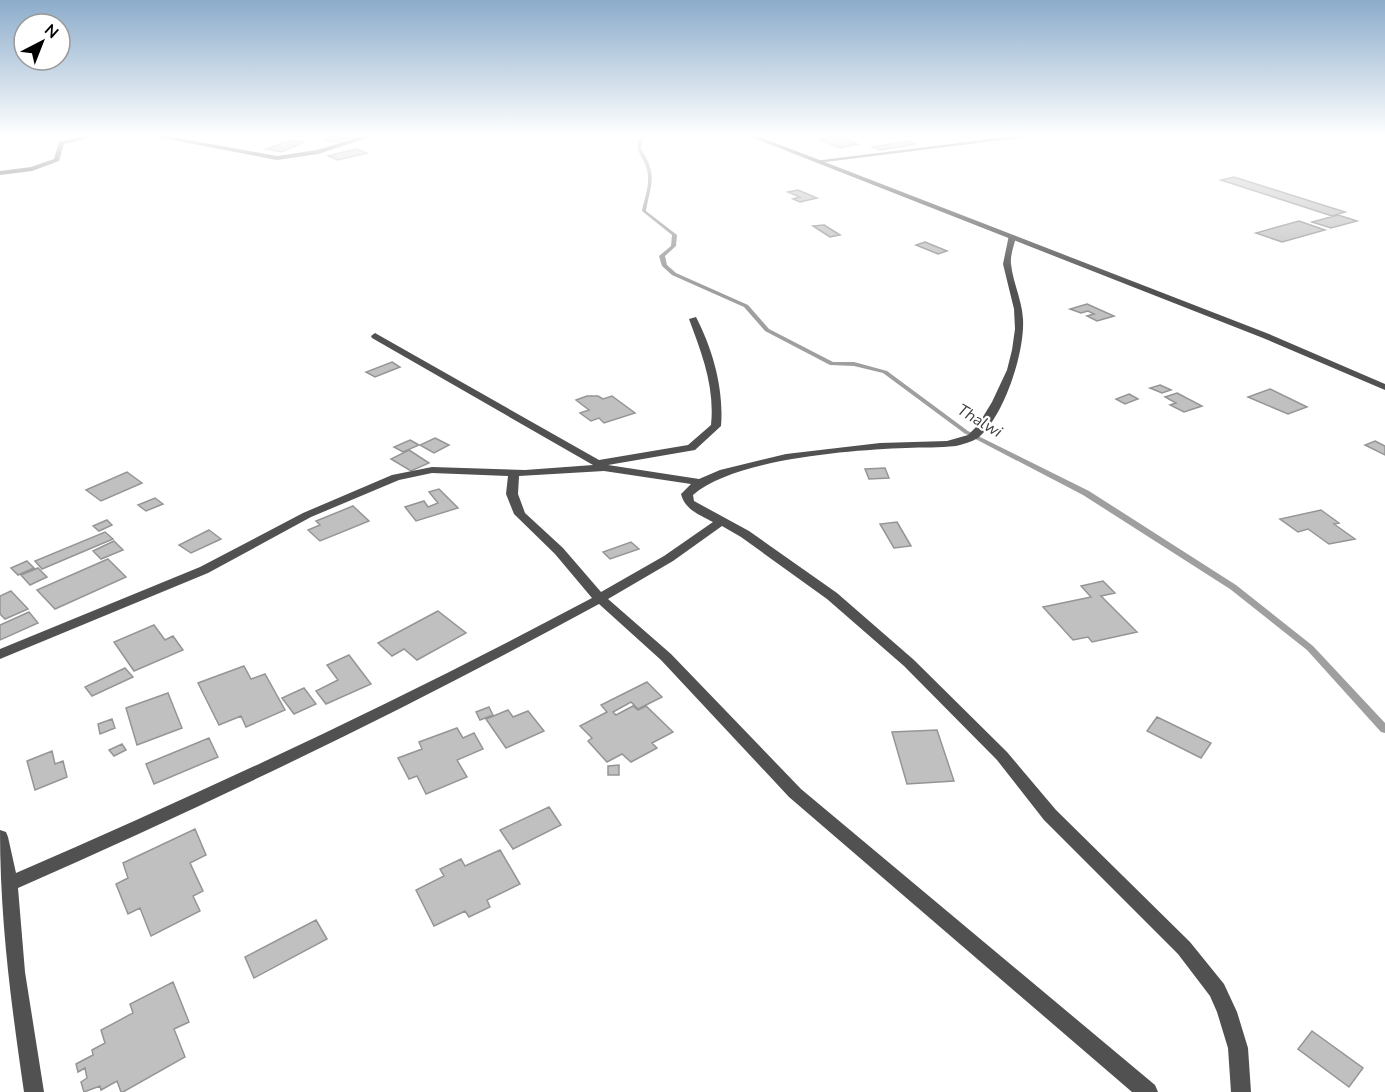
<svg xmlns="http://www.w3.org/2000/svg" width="1385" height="1092" font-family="'Nunito Sans',sans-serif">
<rect width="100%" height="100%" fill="#fff"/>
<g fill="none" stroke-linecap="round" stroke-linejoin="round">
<path fill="#9f9f9f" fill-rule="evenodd" d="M642,135H647L643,138L641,149C658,176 651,182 646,211L677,235L676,246L665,256L667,265L676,273L748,305L769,329L833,362H854L887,371L968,431L1089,491L1236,585L1313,646L1385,723V733L1381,732L1307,650L1230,589L1083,495L964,433L883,373L854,366L830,365L765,331L744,307L672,275L662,266L659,256L671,246L672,235L642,211C644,200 649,188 648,176C648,159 629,150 642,135Z"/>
</g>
<path fill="#c0c0c0" stroke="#959595" stroke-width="1.5" d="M339,135H356L337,142L325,140Z
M809,135H835L858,144L840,148Z
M292,140L304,142L282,152L266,149Z
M907,141L916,144L880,150L872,147Z
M356,149L367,153L338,160L328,156Z
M1234,177L1345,212L1332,216L1221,180Z
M798,190L817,198L800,202L793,199L800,197L788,192Z
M1338,215L1357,221L1331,228L1312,222Z
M1299,221L1325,230L1282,242L1256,233Z
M824,225L840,235L830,237L813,226Z
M925,242L947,251L938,254L916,245Z
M1087,304L1114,316L1097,321L1087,316L1094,314L1088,311L1081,313L1070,309Z
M392,362L400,367L375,377L366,372Z
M1160,385L1171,390L1162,393L1150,388Z
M1270,389L1307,407L1288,414L1248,397Z
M1177,393L1202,406L1184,412L1170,405L1176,403L1165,397Z
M1129,394L1138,399L1125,404L1116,399Z
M587,396H598L603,399L612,396L635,413L604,423L599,418L591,421L580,413L589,410L576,400Z
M435,438L449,445L434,453L420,445Z
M410,440L419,445L403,452L394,447Z
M1375,441L1385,446V455L1365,445Z
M409,450L429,463L411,471L391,459Z
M885,468L889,478L869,479L865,469Z
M127,472L142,483L101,501L86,490Z
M439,489L458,508L416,521L405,507L424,501L428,507L438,503L429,492Z
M155,498L163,504L146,511L138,505Z
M353,506L369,521L320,541L308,530L320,525L316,521Z
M1321,510L1339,523L1334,524L1355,539L1329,544L1308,529L1298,532L1280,519Z
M107,520L112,525L99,531L93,526Z
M897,522L911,546L894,548L880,524Z
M209,530L221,539L191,553L179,545Z
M105,532L113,539L42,569L35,561Z
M114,541L123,550L101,559L93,551Z
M631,542L639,549L610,559L603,552Z
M108,559L126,577L55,609L37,590Z
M27,561L34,568L18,575L11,568Z
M38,568L47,577L30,585L21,575Z
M1103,581L1115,593L1101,596L1137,632L1092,642L1088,637L1073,640L1043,607L1091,597L1081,586Z
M11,591L28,609L5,619L0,614V596Z
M438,611L466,633L417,660L404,649L392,656L378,643Z
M29,612L38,623L0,640V625Z
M154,625L165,640L173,636L183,650L134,671L114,642Z
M349,655L371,684L326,704L316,691L338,680L327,665Z
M244,666L251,679L265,674L285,710L246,727L241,716L219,725L198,683Z
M125,668L133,677L92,696L85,687Z
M647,682L662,697L638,709L631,702L613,712L616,715L633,706L638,710L646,706L673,732L652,743L657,748L631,762L622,754L607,762L588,741L592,738L580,726L607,712L601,705Z
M304,688L316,704L294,714L282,698Z
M168,693L182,728L137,745L126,708Z
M489,707L493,715L480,720L476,712Z
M508,710L513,717L528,711L544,731L506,748L486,719Z
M1157,717L1211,743L1201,758L1147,731Z
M112,719L115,728L100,734L98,724Z
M457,728L463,738L474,733L483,749L457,760L467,777L426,794L417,776L409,779L398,758L422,749L419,742Z
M937,730L954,781L907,784L892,732Z
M209,738L218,757L154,784L146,764Z
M122,744L126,750L114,756L109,750Z
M52,751L55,764L63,761L67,777L35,790L27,761Z
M619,765V775H608V766Z
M549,807L561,825L513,849L500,830Z
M195,829L206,855L190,863L203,891L193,896L200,911L151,936L140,908L128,914L116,884L128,878L123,863Z
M500,850L520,884L487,900L490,907L469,917L465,911L434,926L416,890L444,876L440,869L461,859L465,866Z
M316,920L327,939L254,978L245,957Z
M173,982L189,1022L174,1029L185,1057L123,1092H121L117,1081L101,1090L100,1086L84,1092L81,1082L87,1078L85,1068L78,1072L76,1064L93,1055L92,1050L105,1043L101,1030L133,1013L130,1004Z
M1312,1031L1363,1068L1349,1087L1298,1049Z"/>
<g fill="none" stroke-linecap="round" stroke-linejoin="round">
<path fill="#515151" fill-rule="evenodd" d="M88,135H101L64,144L59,161L32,171L0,175V171L31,167L54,159L59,142Z
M146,135H161L277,156L317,150L366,135H376L318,154L277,160Z
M1021,135H1042L817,163L814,161Z
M1009,235L1016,237C1014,246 1010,255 1011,264C1013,283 1022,300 1023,319C1025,352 1004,417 978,438C971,442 964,444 956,446C939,448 923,447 906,448C850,450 734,459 693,495L694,501L749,531L837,593L914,660L1007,752L1056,810L1190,942L1224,984L1237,1012L1248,1048L1251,1092H1231L1228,1048L1217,1012L1210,996L1178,954L1044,820L997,760L904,666L827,599L741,537L722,526L673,561L608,599L671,654L801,789L1155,1085L1158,1092H1132L789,797L661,660L599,604C409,708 215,801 18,888L25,972L44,1092H24C11,1003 0,920 0,830L6,832L8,837L16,873C211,789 404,698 592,598L555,554L514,514L506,494L508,476L432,473L399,480L311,517L208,573L0,659V649L200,567L303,513L392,475L432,467L525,470L593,465L372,338L371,336L375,333L599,460L688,445L711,425C715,387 702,354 689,319L696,317C713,350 724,389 721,426L695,450L608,465L699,479L720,470L786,454L880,443L947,441L968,435L978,425L992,402L1007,370L1012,350L1015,329L1014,309L1003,264ZM604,471L691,484L681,494C685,510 700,515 713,522L664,556L601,592L563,548L525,513L518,494L519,476Z"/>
<path fill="#515151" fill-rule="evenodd" d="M746,135H755L1269,334L1385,384V390L1263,338Z"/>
</g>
<linearGradient id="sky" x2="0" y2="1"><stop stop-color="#8baccb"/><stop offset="0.47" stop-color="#fff"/><stop offset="1" stop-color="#fff" stop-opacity="0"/></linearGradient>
<rect width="1385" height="288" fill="url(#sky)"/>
<g text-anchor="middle" stroke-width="4.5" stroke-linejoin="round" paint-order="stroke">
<g font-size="16" font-style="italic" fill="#404040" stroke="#fff">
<text transform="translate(980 420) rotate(31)" y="6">Thalwi</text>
</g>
</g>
<g transform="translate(42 42) rotate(42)"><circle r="28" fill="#ffffff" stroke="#999999" stroke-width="1.5"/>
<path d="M0-4.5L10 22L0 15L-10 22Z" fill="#000000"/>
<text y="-9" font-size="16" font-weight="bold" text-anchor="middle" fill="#000000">N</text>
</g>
</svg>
